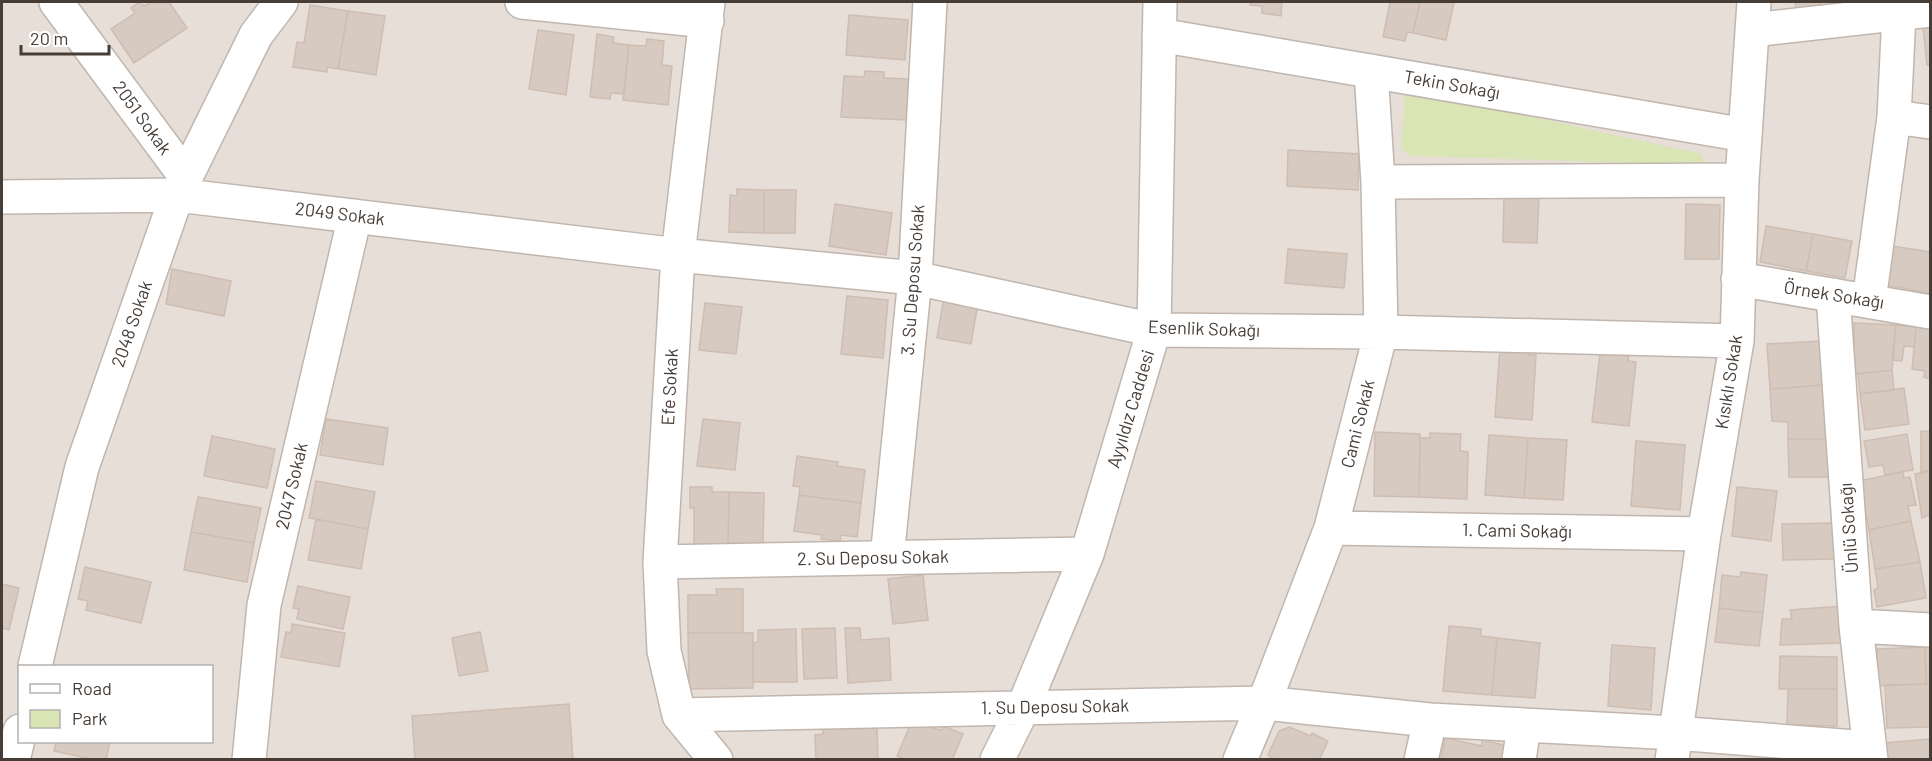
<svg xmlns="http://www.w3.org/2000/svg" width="1932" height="761" font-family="Barlow,sans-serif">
<rect width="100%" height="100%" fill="#f3ede8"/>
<path fill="#e7ded7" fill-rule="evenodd" d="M2,2H1930V759H2ZM20,666H212V742H20Z"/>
<path fill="#d9e5b4" d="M1412,91L1702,154L1704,165L1410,156L1401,148L1405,95Z"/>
<path fill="#d7cac1" stroke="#cebdb2" stroke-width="1.5" d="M140,2L144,6L151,2H169L187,28L134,63L111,29L135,13L131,8Z
M1251,2H1282L1281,16L1262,13V6L1250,5Z
M1390,2H1420L1413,33L1407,32L1405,41L1383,37Z
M1420,2H1454L1446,40L1413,33Z
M1795,2H1821L1822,7L1796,10Z
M310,5L348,11L338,69L327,67V72L293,67L297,42L304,43Z
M348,11L385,16L376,75L338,69Z
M849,15L908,20L905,60L846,55Z
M1923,27H1930V65H1927Z
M538,30L574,35L566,95L529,89Z
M597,34L614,37L613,43L629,45L624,94L611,93L610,99L590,97Z
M647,39L664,41L662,65L672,66L668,105L623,100L629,45L646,46Z
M865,71L884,72V78L909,79L907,120L841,117L844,76L864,77Z
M1288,150L1359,154L1358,190L1287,186Z
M737,189L764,190V233L729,232L730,195L737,196Z
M764,190H796L795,233H764Z
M1504,196L1539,197L1537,243L1503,242Z
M835,204L892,213L886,255L829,246Z
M1686,204L1720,205L1719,259H1685Z
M1766,226L1813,234L1806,271L1760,262Z
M1813,234L1852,241L1845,278L1806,271Z
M1892,246L1930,252V293L1885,285Z
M1288,249L1347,254L1344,288L1285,283Z
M172,269L231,281L224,316L166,304Z
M847,296L888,300L883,358L841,354Z
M944,297L978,303L971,344L937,338Z
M705,303L742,307L736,354L699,350Z
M1854,323L1896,325L1892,370L1854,374Z
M1896,325L1916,327L1914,347L1904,346L1902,361L1892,360Z
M1916,327L1930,329V379L1924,377L1925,371L1912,369Z
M1821,341L1824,385L1770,389L1767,344Z
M1500,348L1529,350V355H1536L1532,420L1495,417Z
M1600,353L1629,356L1628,361L1636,362L1629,426L1592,422Z
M1892,370L1894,390L1860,394L1858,374Z
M1824,385L1828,439H1788V422L1772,421L1770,389Z
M1904,388L1909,424L1865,430L1860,394Z
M326,419L388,428L383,465L320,455Z
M703,419L740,423L735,470L697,466Z
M1921,431L1930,432V471L1921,472Z
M1375,432L1420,434L1419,497L1374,496Z
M1430,433L1461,434L1460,451L1468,452L1467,499L1419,497L1420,438H1430Z
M1907,434L1913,470L1885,475L1883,465L1869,467L1864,441Z
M1489,435L1528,438L1524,498L1485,495Z
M212,436L275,449L267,488L204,476Z
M1528,438L1567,440L1563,500L1524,498Z
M1788,439H1828L1829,477H1789Z
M1636,441L1685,445L1680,510L1631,506Z
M797,456L838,462L837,466L865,470L861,503L799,495L800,487L793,486Z
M1930,471V515L1922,518L1915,474Z
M1903,472L1904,478L1910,477L1916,505L1908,506L1911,521L1869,530L1859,481Z
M316,481L375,492L368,529L309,518Z
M690,487H712V492H729L728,545H694V508H690Z
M1737,487L1777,491L1771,541L1732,536Z
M729,492L764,493L763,546L728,545Z
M799,495L861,503L857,537L841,535L840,541L821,539L822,535L794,531Z
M198,497L261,508L254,543L191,532Z
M316,519L368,529L361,569L308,560Z
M1911,521L1920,562L1875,569L1869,530Z
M1835,523V559L1783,560L1782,524Z
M191,532L254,543L247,582L184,570Z
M1920,562L1926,598L1877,607L1874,590L1878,588L1875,569Z
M85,567L151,582L141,623L86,610L88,601L78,599Z
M1741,572L1767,575L1763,613L1719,608L1722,575L1740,577Z
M923,575L928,620L893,624L888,579Z
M2,584L19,588L9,630L2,628Z
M298,586L350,597L343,629L297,619L299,609L293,608Z
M716,589H743V633H688V595H717Z
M1842,606L1843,643L1780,645L1782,619H1792L1790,610Z
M1719,608L1763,613L1759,646L1715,642Z
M292,624L345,633L339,667L281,657L286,632L291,633Z
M1449,626L1481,629V636L1497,638L1492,695L1443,691Z
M835,628L837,678L804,679L802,629Z
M845,628H860L861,640L889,638L891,680L848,683Z
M796,629L797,682H753V643L758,642V630Z
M480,632L488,671L459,676L452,638Z
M688,633H753V688L689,689Z
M1497,638L1540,643L1535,698L1492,695Z
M1612,645L1655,648L1651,710L1608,706Z
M1925,647L1926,684L1878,686L1877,649Z
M1925,647H1930V684H1926Z
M1780,656L1837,657V689H1779Z
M1926,684H1930V727L1887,728L1885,685Z
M1788,689H1837V726L1787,725Z
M569,704L573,760H415L412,716Z
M911,723L941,730L943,726L963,734L952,760H906L897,756Z
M877,726L878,760H816L815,735L823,734V727Z
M1289,727L1311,736L1312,733L1328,741L1319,760H1275L1268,755L1279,731Z
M1445,738L1482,746V740L1512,747L1509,760H1441Z
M1930,739V760H1886L1884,743Z
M56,742H110L106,760H95L54,751Z"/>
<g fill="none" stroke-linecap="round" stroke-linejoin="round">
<defs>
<path id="minor" d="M56,2L186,177
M522,2L707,21
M708,2L678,255L660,562L664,651L679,715L716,760
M1753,30L1930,10
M1159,35L1745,135
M1894,117L1930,122
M1378,182L1742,180
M2,197L177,195L678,255L915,278L1154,330L1381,332L1737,341
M1738,279L1930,312
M1833,295L1856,626L1871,760
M1869,301L1894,117L1899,14
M1331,528L1704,534
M887,558L915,278L930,2
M660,562L1087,554
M1856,626L1930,630
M35,666L82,467L177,195L256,35L281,2
M679,715L1264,703L1430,720L1675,733L1869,748
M13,760L20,731
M249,760L264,605L355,216
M997,760L1023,708L1087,554L1154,330L1160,2
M1240,760L1264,703L1331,528L1381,332L1378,182L1371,71
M1421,760L1430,720
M1519,760L1524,726
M1672,760L1704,534L1737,341L1742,180L1754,2"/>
</defs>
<use href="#minor" stroke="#c1b6ae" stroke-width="36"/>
<use href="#minor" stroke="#fff" stroke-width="33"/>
</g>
<g text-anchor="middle" stroke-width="4.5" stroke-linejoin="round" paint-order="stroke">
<g font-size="18" fill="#463d37" stroke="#fff">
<text transform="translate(1452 85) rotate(10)" y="6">Tekin Sokağı</text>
<text transform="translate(142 118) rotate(54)" y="6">2051 Sokak</text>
<text transform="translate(340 214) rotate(7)" y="6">2049 Sokak</text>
<text transform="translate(913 280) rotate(-86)" y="6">3. Su Deposu Sokak</text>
<text transform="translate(1834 295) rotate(9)" y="6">Örnek Sokağı</text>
<text transform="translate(132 324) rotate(-71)" y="6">2048 Sokak</text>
<text transform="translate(1204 329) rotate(2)" y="6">Esenlik Sokağı</text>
<text transform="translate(1729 382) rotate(-81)" y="6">Kısıklı Sokak</text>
<text transform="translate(670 387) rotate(-87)" y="6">Efe Sokak</text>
<text transform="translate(1131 409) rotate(-73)" y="6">Ayyıldız Caddesi</text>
<text transform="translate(1358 424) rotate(-76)" y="6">Cami Sokak</text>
<text transform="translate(292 486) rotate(-77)" y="6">2047 Sokak</text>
<text transform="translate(1849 528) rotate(-94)" y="6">Ünlü Sokağı</text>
<text transform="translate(1517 531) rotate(1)" y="6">1. Cami Sokağı</text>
<text transform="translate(873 558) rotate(-1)" y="6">2. Su Deposu Sokak</text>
<text transform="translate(1055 707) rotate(-1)" y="6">1. Su Deposu Sokak</text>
</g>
</g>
<rect width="1932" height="761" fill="none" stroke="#463d37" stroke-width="6"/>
<rect x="18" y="665" width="195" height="78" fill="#ffffff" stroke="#b5b1af" stroke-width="1.5"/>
<rect x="30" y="684" width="30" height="9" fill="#ffffff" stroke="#b5b1af" stroke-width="1.5"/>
<text x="72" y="695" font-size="18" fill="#463d37">Road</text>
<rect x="30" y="710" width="30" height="18" fill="#d9e5b4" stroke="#b5b1af" stroke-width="1.5"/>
<text x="72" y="725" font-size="18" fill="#463d37">Park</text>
<path d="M21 45v9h88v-9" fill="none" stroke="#463d37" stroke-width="3"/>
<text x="30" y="45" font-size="18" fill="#463d37" stroke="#ffffff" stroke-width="4.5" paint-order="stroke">20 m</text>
</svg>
